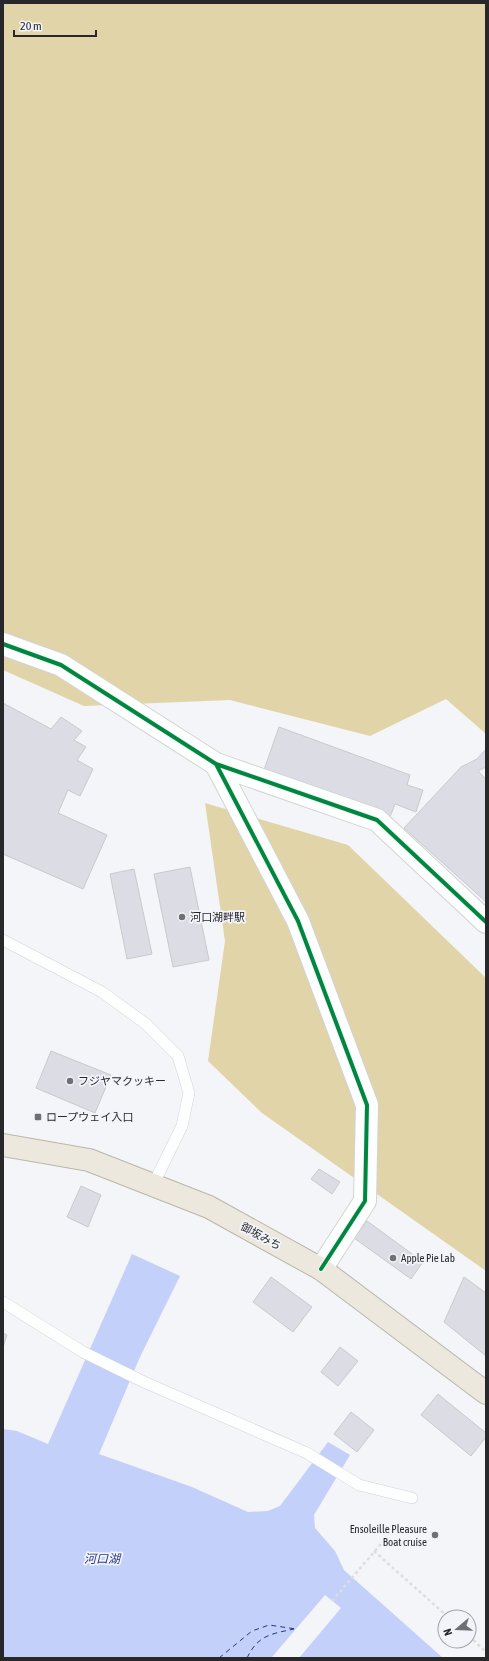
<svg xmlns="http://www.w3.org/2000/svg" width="489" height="1661" font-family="'Asap Condensed','Noto Sans JP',sans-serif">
<rect width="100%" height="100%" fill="#f4f5f8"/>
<path fill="#e0d4a8" d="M3,3H486V734L446,699L370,736L230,700L84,706L3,670Z
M205,803L348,845L486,978V1271L262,1113L208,1061L225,941Z"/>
<path fill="#c3d0f9" d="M132,1254L180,1276L140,1357L99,1454L192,1487L248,1512L268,1511L280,1506L328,1442L350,1455L314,1515L315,1528L335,1551L344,1570L443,1658H3V1429L17,1431L48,1444Z"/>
<path fill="#f4f5f8" d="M325,1595L341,1608L299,1658H274L272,1657Z"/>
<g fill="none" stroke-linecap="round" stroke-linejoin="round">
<path stroke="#283687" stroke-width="1" stroke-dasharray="5 4" stroke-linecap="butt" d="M219,1658L252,1631L269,1625L296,1629
M247,1658C258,1635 271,1634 294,1629"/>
</g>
<path fill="#dcdde4" stroke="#c9cacc" d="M3,703L51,729L61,717L82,731L74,740L86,747L77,760L93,769L80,796L68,790L58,813L107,835L83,889L3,854Z
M279,727L410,775L407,785L423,790L416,812L395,804L390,817L264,770Z
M486,749V767L478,771L486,779V902L404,828L461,767L477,759Z
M190,867L209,960L173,967L154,874Z
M134,869L152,954L127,959L110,874Z
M51,1051L111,1075L95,1113L36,1088Z
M319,1169L340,1182L332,1194L311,1179Z
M81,1186L101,1195L88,1227L67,1217Z
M367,1221L423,1262L411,1279L354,1238Z
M271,1277L312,1307L293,1332L253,1302Z
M464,1277L486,1293V1356L444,1322Z
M3,1333L7,1335L3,1347Z
M340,1347L358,1361L338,1386L321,1372Z
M438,1394L486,1433V1437L471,1456L421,1415Z
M351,1412L374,1430L357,1452L334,1434Z"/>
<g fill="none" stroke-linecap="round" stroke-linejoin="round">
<defs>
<path id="service" d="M3,940L102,992L146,1024L178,1056L189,1093L182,1126L153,1185
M3,1302L83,1352L144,1382L307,1453L359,1485L412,1498"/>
<path id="minor" d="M3,644L61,665L216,764L298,921L367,1105L365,1201L321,1269
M216,764L377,820L486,922"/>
<path id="trunk" d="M3,1145L89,1160L209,1207L321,1269L486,1393"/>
</defs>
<use href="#service" stroke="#d2d3d5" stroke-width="12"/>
<use href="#minor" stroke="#d2d3d5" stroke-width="24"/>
<use href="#trunk" stroke="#bab6a9" stroke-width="24"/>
<path stroke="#ddddde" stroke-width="2.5" stroke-dasharray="3 3" stroke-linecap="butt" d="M374,1551L448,1617
M332,1601L387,1537
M469,1636L486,1652"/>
<use href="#service" stroke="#fdfefe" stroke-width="11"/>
<use href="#minor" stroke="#fdfefe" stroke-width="22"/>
<use href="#trunk" stroke="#ece8de" stroke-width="22"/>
<defs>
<path id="cycleway" d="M3,644L61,665L216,764L298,921L367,1105L365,1201L321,1269
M216,764L377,820L486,922"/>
</defs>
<use href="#cycleway" stroke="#f2f4fa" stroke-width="6"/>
<use href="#cycleway" stroke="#00873e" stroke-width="4"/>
</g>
<g fill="#6f7073" stroke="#f2f4fa" stroke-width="1.5">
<circle cx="182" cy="917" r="4"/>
<circle cx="70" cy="1081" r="4"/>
<rect x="34" y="1113" width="8" height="8" rx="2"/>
<circle cx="393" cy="1258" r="4"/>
<circle cx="435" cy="1535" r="4"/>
</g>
<g text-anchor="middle" stroke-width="3.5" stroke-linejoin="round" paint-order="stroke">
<g font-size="11" fill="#28282b" stroke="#f2f4fa" text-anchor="start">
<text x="190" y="921">河口湖畔駅</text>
<text x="78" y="1085">フジヤマクッキー</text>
<text x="46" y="1121">ロープウェイ入口</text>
<text x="401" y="1262">Apple Pie Lab</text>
<text x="427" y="1533" text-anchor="end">Ensoleille Pleasure<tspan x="427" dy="13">Boat cruise</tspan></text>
</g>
<g font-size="11" fill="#28282b" stroke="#f2f4fa">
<text transform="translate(261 1236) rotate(29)" y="4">御坂みち</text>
</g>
<g font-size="12" font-style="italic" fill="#283687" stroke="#f2f4fa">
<text x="102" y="1563">河口湖</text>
</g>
</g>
<rect width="489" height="1661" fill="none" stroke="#28282b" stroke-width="8"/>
<g transform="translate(457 1629) rotate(251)"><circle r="19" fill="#f2f4fa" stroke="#a1a2a7"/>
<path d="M0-3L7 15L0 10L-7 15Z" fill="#6f7073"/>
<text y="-6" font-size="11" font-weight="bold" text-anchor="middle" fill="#28282b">N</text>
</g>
<path d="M14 30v6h82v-6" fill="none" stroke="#28282b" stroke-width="2"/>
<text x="20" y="30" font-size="12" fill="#28282b" stroke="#f2f4fa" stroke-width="3" paint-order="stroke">20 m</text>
</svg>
